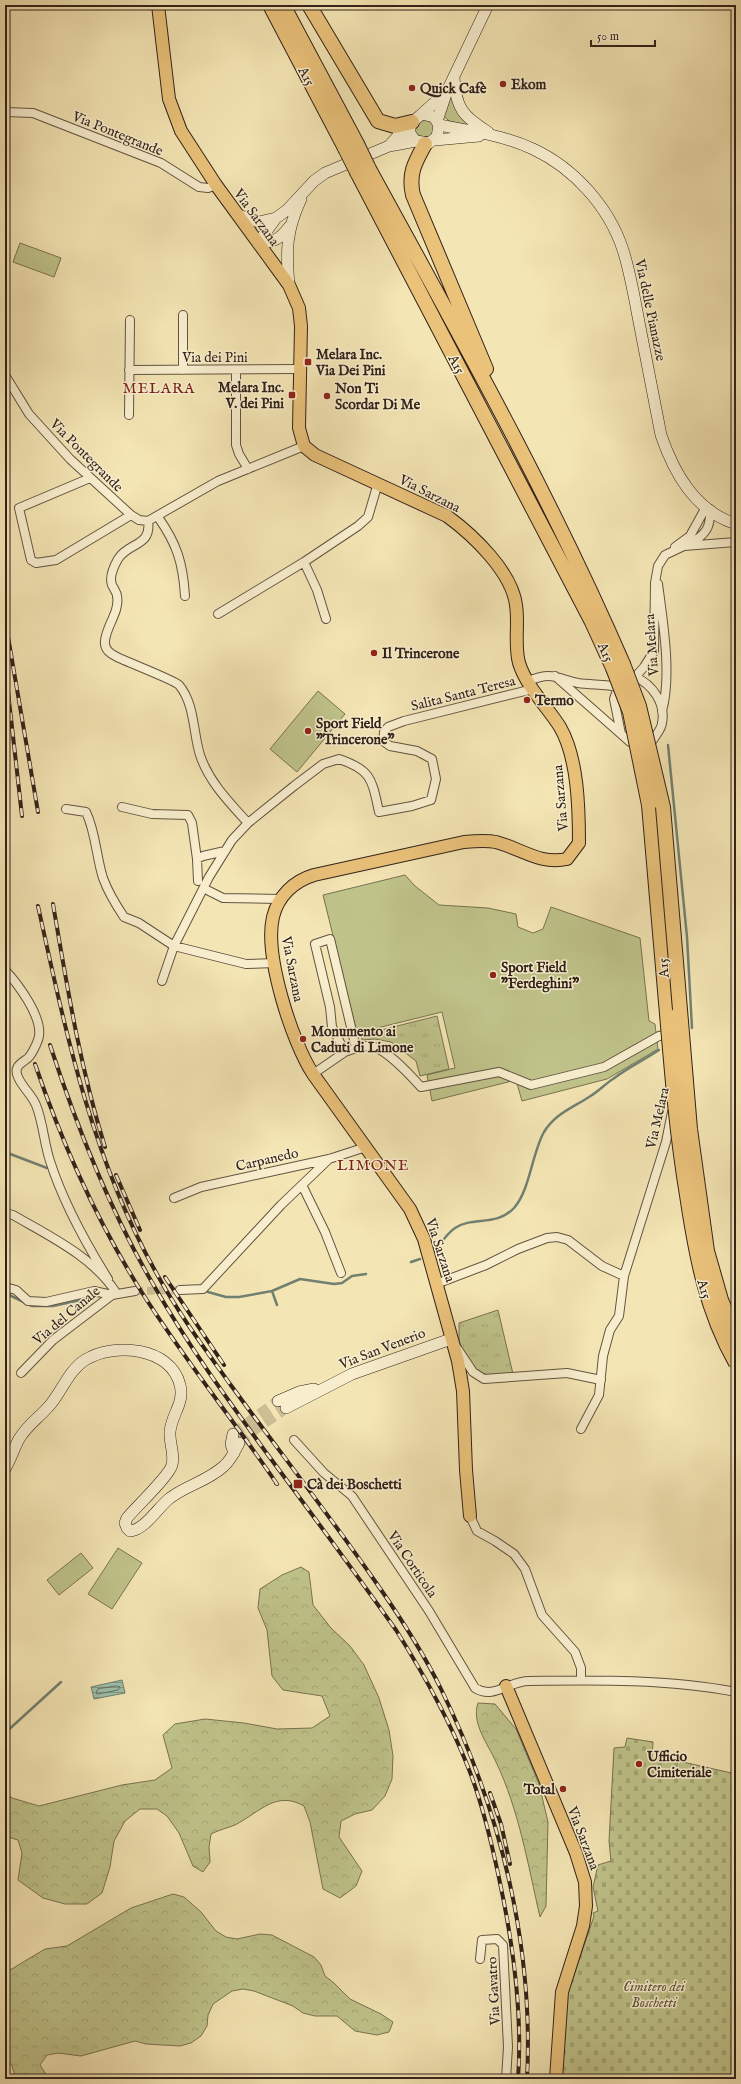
<svg xmlns="http://www.w3.org/2000/svg" width="741" height="2084" font-family="'IM FELL English',serif">
<defs>
<pattern id="forest-crowns" width="20" height="18" patternUnits="userSpaceOnUse"><rect width="20" height="18" fill="#bfc38a"/><path d="M2 6a3 3 0 1 1 6 0M12 15a3 3 0 1 1 6 0" fill="none" stroke="#a5a776"/></pattern>
<pattern id="cemetery-stones" width="16" height="16" patternUnits="userSpaceOnUse"><rect width="16" height="16" fill="#bfc38a"/><path d="M2 7V4a2 2 0 0 1 4 0v3zM10 15v-3a2 2 0 0 1 4 0v3z" fill="#a5a776"/></pattern>
<pattern id="park-tufts" width="24" height="20" patternUnits="userSpaceOnUse"><rect width="24" height="20" fill="#bfc38a"/><path d="M3 7l-1-3M5 7V3M7 7l1-3M15 17l-1-3M17 17v-4M19 17l1-3" fill="none" stroke="#a5a776"/></pattern>
<pattern id="water-rules" width="6" height="5" patternUnits="userSpaceOnUse"><rect width="6" height="5" fill="#9cbfab"/><path d="M0 2.5h6" fill="none" stroke="#809b8a"/></pattern>
</defs>
<rect width="100%" height="100%" fill="#f4e5b4"/>
<filter id="stains"><feTurbulence type="fractalNoise" baseFrequency=".005" numOctaves="4"/><feColorMatrix values="0 0 0 0 .2 0 0 0 0 .09 0 0 0 0 .02 0 0 0 .5 -.17"/></filter>
<radialGradient id="worn" r=".72"><stop offset=".6" stop-color="#630" stop-opacity="0"/><stop offset="1" stop-color="#630" stop-opacity=".3"/></radialGradient>
<path fill="url(#forest-crowns)" stroke="#787252" d="M301,1567L309,1572L313,1605L331,1628L350,1646L364,1665L379,1698L389,1730L393,1756L392,1779L385,1796L372,1810L355,1814L341,1821L339,1837L362,1871L356,1886L340,1898L323,1889L310,1822L304,1806C276,1790 260,1812 235,1825C227,1828 219,1830 211,1834L209,1847L210,1862L203,1872L193,1866L179,1833L167,1816L157,1809H140L125,1821L114,1841L110,1867L102,1893L87,1904H65L43,1898L18,1880L22,1853L18,1840L5,1836V1792L12,1798L39,1806L122,1785L155,1780L172,1768L163,1735L175,1724L205,1719L244,1723L277,1729L312,1728L330,1716L322,1696L283,1690L272,1676L267,1630L258,1608L260,1589L282,1575Z
M478,1703L495,1704L516,1729L539,1784L548,1822L546,1906L540,1917C528,1865 519,1810 496,1762C488,1744 471,1723 478,1703Z
M173,1894L184,1897L201,1912L216,1931L226,1937L237,1939L260,1934L272,1935L314,1957L321,1965L325,1976L334,1983L350,1999L381,2014L393,2022L389,2032L377,2035L355,2031L337,2016H315L303,2013L293,2006L254,1991L243,1989L232,1991L213,2004L208,2015L207,2026L201,2036L191,2043L180,2046L146,2044L135,2041L81,2056L58,2053L47,2055L40,2065L47,2076L52,2079H16L12,2066L5,2057V1973L45,1949L67,1946L131,1908Z"/>
<path fill="url(#cemetery-stones)" stroke="#787252" d="M627,1738L653,1742L652,1759L665,1758L736,1774V2079H562L567,1996L594,1916L593,1913L598,1911L593,1887L598,1865L611,1861L609,1841L614,1748L625,1747Z"/>
<path fill="url(#park-tufts)" stroke="#787252" d="M437,1016L449,1069L420,1076L416,1061L391,1042L375,1039L362,1040L361,1035Z
M498,1310L513,1374L489,1375L476,1372L459,1344V1323Z"/>
<path fill="#bfc38a" stroke="#787252" d="M452,93L471,126L449,121L444,116Z
M419,119H428L434,126L432,135L427,138L416,135L414,127Z
M20,243L61,258L54,277L13,262Z
M318,691L345,714L297,772L270,749Z
M405,875L415,886L439,905L488,908L516,914L518,927L533,933L543,929L551,907L640,938L649,1021L655,1024L658,1049L607,1079L522,1101L516,1080L432,1101L427,1075L455,1068L442,1012L357,1033L323,895Z
M118,1548L142,1563L112,1609L88,1594Z
M81,1553L93,1568L59,1595L47,1580Z"/>
<path fill="url(#water-rules)" stroke="#718071" d="M122,1680L125,1693L94,1699L91,1687Z"/>
<g fill="none" stroke-linecap="round" stroke-linejoin="round">
<path stroke="#667062" stroke-width="1" d="M117,1686L120,1687L118,1690L98,1694L96,1693L98,1689Z"/>
<path stroke="#718071" stroke-width="2.5" d="M668,745L687,937L692,1028
M5,1152L47,1168
M434,1253C440,1244 446,1234 455,1228C473,1216 496,1227 514,1208C530,1190 532,1153 544,1132C555,1114 572,1108 589,1097C598,1092 605,1084 613,1079C627,1068 644,1060 659,1050
M411,1262L420,1259
M272,1291L277,1305
M208,1292L226,1297H239L272,1291L300,1279L334,1284L342,1283L352,1276L366,1274
M5,1293L32,1306H53L99,1296
M5,1733L61,1682"/>
<path stroke="#cdbe95" stroke-width="8" stroke-dasharray="8 4" stroke-linecap="butt" d="M135,1291L180,1290"/>
<path stroke="#cdbe95" stroke-width="11" stroke-dasharray="11 5.5" stroke-linecap="butt" d="M233,1434L278,1401
M239,1443L255,1429L286,1408"/>
<defs>
<path id="street" d="M5,112L33,113L161,163L199,187L208,188L216,185
M129,370L300,369
M183,370V315
M236,370V445L239,454L248,469
M5,375L29,414L70,459L131,515L139,520L148,521C152,547 128,542 118,559C114,566 109,577 112,585C114,589 117,593 117,596C120,612 106,626 105,641C104,650 111,654 117,657C127,662 174,680 179,685C195,704 193,733 200,755C209,782 229,802 248,823
M129,415L130,320
M90,478L19,508L31,560L36,563L56,560L131,515
M158,517C177,544 183,563 185,596
M148,521L218,481L304,446
M690,543C706,535 711,527 710,509
M675,547L690,536L706,507
M304,562L317,590L326,619
M658,584C663,622 672,675 662,711
M218,614L304,562L358,526L368,517L378,483
M555,676L621,734
M635,677L644,667L654,651L655,583L658,566L665,555L684,546L736,542
M635,677C652,684 666,703 662,723C662,728 656,735 653,740L630,742L621,734L614,699L621,679Z
M528,681C553,671 555,678 578,683C591,685 605,684 618,687
M122,807L152,814L188,815L192,823L197,859L203,856L225,851
M66,809L86,812C96,833 96,856 103,878C108,892 116,905 124,917L139,923L174,946L246,964L275,963
M197,859L198,881
M209,891L223,898L281,899
M5,970C18,984 42,1016 39,1036C38,1042 32,1054 28,1058C22,1063 13,1066 18,1077C22,1087 32,1095 36,1105C43,1122 44,1143 50,1161C63,1202 85,1242 108,1279
M162,981L174,946L209,877L232,840L248,823L294,786L323,764L339,759C372,770 372,780 379,812L412,806L431,800L436,779L432,759L417,751L390,746L383,741L384,732L388,727L404,721L533,689
M345,1052C353,1049 361,1045 370,1046C386,1048 410,1075 421,1087L499,1072L531,1085L604,1067L659,1036L671,1034
M313,1074L345,1052L332,1027L330,1007L315,944L330,939L356,1048
M303,1187L325,1232L341,1273
M174,1198L201,1187L329,1159L366,1147
M5,1213L13,1215C49,1236 94,1257 117,1294
M436,1284L486,1265L518,1249L547,1238L557,1237L568,1240L602,1266L624,1276
M5,1287L16,1290L28,1301L46,1302L94,1291L112,1295
M180,1290L203,1289L281,1205L329,1159
M457,1348L473,1372L484,1379L567,1373L601,1380
M21,1373L53,1340L112,1295L135,1291
M581,1429L599,1395L603,1356L610,1330L619,1316L624,1276L666,1142L672,1112
M294,1440L324,1473L352,1496L429,1611L475,1688C494,1700 508,1681 529,1681C598,1680 669,1679 736,1692
M470,1516L477,1531L495,1541L514,1554L525,1569L542,1615L575,1652L581,1668V1680
M480,1959L482,1940L497,1939L503,1945L508,2047L506,2079"/>
<path id="secondary" d="M454,78C456,109 463,116 488,132
M422,114L434,117L439,125L437,137L429,143L416,141C401,126 415,121 424,112C432,105 440,98 447,91
M437,121L447,91L488,5
M439,125C470,131 503,135 533,149C574,168 609,207 623,250C631,275 635,302 640,327C647,363 654,399 661,435C674,473 695,511 736,524
M435,140L479,136
M389,146L398,136L410,129
M238,215L259,222L276,218
M258,243L276,218L287,210L314,181L325,173L389,146L416,141
M258,243C273,243 280,239 289,227
M289,285C286,251 286,231 301,199
M278,1401L299,1392L314,1389
M286,1408L352,1374L451,1339
M233,1434L231,1444L234,1453
M5,1469C11,1459 14,1448 19,1439C27,1425 40,1417 50,1405C62,1391 69,1370 85,1360C114,1342 171,1347 180,1385C185,1403 171,1415 170,1432C169,1443 175,1453 172,1465C169,1476 137,1506 127,1518L125,1523L127,1528L130,1531C145,1530 159,1506 170,1498C187,1485 208,1481 224,1466C231,1460 235,1451 239,1443"/>
<path id="primary" d="M158,5L169,99L181,131L216,185L289,285L299,308L301,326L299,428L304,446L315,455L447,516C473,535 512,572 516,605C519,625 514,644 519,663C527,688 547,706 560,727C578,758 579,808 579,843L567,859C540,865 522,849 496,842C486,840 474,841 464,842L314,875C294,881 278,896 273,917C264,955 292,1042 313,1074L410,1209L424,1239L458,1361L463,1391L466,1470L470,1516
M506,1686L576,1853L585,1882L586,1906L583,1926L562,1992L556,2079"/>
<path id="highway" d="M270,5L345,148
M283,5L357,144
M309,5L378,121L395,126L412,122
M425,144C415,162 408,174 413,195L486,369
M368,167C457,330 549,493 623,664
M357,172L592,622L613,668
M649,805L667,1014"/>
</defs>
<use href="#street" stroke="#625340" stroke-width="10"/>
<use href="#secondary" stroke="#31221a" stroke-width="12"/>
<use href="#primary" stroke="#31221a" stroke-width="14"/>
<use href="#highway" stroke="#31221a" stroke-width="16"/>
<use href="#street" stroke="#f8eece" stroke-width="8"/>
<use href="#secondary" stroke="#f8eece" stroke-width="11"/>
<use href="#primary" stroke="#eac27a" stroke-width="12"/>
<use href="#highway" stroke="#eac27a" stroke-width="14"/>
<defs>
<path id="rail" d="M5,619L38,812
M5,665L22,816
M53,904C67,986 80,1067 105,1147
M38,906C66,1034 93,1162 158,1276C179,1314 205,1349 230,1384C279,1451 330,1516 377,1584C400,1617 423,1652 441,1689C500,1809 534,1945 527,2079
M50,1045C77,1127 109,1209 153,1284C187,1344 228,1400 268,1455C311,1513 354,1571 396,1630C423,1673 449,1719 468,1767C482,1802 491,1840 499,1878C513,1943 523,2011 518,2079
M35,1064C62,1143 97,1221 141,1291C183,1358 233,1419 277,1484L276,1483
M116,1175L140,1230
M165,1277L224,1365
M490,1793L501,1824L510,1864"/>
</defs>
<use href="#rail" stroke="#31221a" stroke-width="4"/>
<use href="#rail" stroke="#f8eece" stroke-width="2.5" stroke-dasharray="8" stroke-linecap="butt"/>
<defs>
<path id="highway-bridge" d="M357,144L368,167
M345,148L357,172
M623,664L639,706L663,807L690,1129L707,1251L721,1300L736,1335
M613,668L630,712L649,805
M667,1014C672,1074 677,1135 687,1195C696,1255 706,1310 736,1363"/>
</defs>
<use href="#highway-bridge" stroke="#31221a" stroke-width="16" stroke-linecap="butt"/>
<use href="#highway-bridge" stroke="#eac27a" stroke-width="14"/>
</g>
<g fill="#8f2418" stroke="#f8eece" stroke-width="1.5">
<circle cx="503" cy="84" r="4"/>
<circle cx="412" cy="88" r="4"/>
<rect x="304" y="358" width="8" height="8" rx="2"/>
<rect x="288" y="391" width="8" height="8" rx="2"/>
<circle cx="327" cy="396" r="4"/>
<circle cx="374" cy="653" r="4"/>
<circle cx="527" cy="700" r="4"/>
<circle cx="308" cy="731" r="4"/>
<circle cx="493" cy="975" r="4"/>
<circle cx="303" cy="1039" r="4"/>
<rect x="293" y="1479" width="10" height="10" rx="2"/>
<circle cx="639" cy="1764" r="4"/>
<circle cx="563" cy="1789" r="4"/>
</g>
<g text-anchor="middle" stroke-width="3" stroke-linejoin="round" paint-order="stroke">
<g font-size="14" fill="#31221a" stroke="#f8eece">
<text transform="translate(307 76) rotate(62)" y="5">A15</text>
<text transform="translate(118 133) rotate(22)" y="5">Via Pontegrande</text>
<text transform="translate(257 217) rotate(54)" y="5">Via Sarzana</text>
<text transform="translate(651 310) rotate(78)" y="5">Via delle Pianazze</text>
<text x="215" y="362">Via dei Pini</text>
<text transform="translate(457 364) rotate(62)" y="5">A15</text>
<text transform="translate(87 455) rotate(45)" y="5">Via Pontegrande</text>
<text transform="translate(430 493) rotate(27)" y="5">Via Sarzana</text>
<text transform="translate(651 645) rotate(-94)" y="5">Via Melara</text>
<text transform="translate(606 652) rotate(66)" y="5">A15</text>
<text transform="translate(463 693) rotate(-14)" y="5">Salita Santa Teresa</text>
<text transform="translate(560 798) rotate(-95)" y="5">Via Sarzana</text>
<text transform="translate(663 968) rotate(-95)" y="5">A15</text>
<text transform="translate(293 969) rotate(79)" y="5">Via Sarzana</text>
<text transform="translate(657 1118) rotate(-77)" y="5">Via Melara</text>
<text transform="translate(267 1159) rotate(-13)" y="5">Carpanedo</text>
<text transform="translate(441 1250) rotate(72)" y="5">Via Sarzana</text>
<text transform="translate(705 1289) rotate(73)" y="5">A15</text>
<text transform="translate(66 1315) rotate(-40)" y="5">Via del Canale</text>
<text transform="translate(382 1348) rotate(-21)" y="5">Via San Venerio</text>
<text transform="translate(413 1564) rotate(56)" y="5">Via Corticola</text>
<text transform="translate(584 1838) rotate(69)" y="5">Via Sarzana</text>
<text transform="translate(493 1991) rotate(-93)" y="5">Via Gavatro</text>
</g>
<g font-size="14" font-weight="bold" fill="#31221a" stroke="#f8eece" text-anchor="start">
<text x="511" y="89">Ekom</text>
<text x="420" y="93">Quick Cafè</text>
<text x="316" y="359">Melara Inc.<tspan x="316" dy="16">Via Dei Pini</tspan></text>
<text x="284" y="392" text-anchor="end">Melara Inc.<tspan x="284" dy="16">V. dei Pini</tspan></text>
<text x="335" y="393">Non Ti<tspan x="335" dy="16">Scordar Di Me</tspan></text>
<text x="382" y="658">Il Trincerone</text>
<text x="535" y="705">Termo</text>
<text x="316" y="728">Sport Field<tspan x="316" dy="16">"Trincerone"</tspan></text>
<text x="501" y="972">Sport Field<tspan x="501" dy="16">"Ferdeghini"</tspan></text>
<text x="311" y="1036">Monumento ai<tspan x="311" dy="16">Caduti di Limone</tspan></text>
<text x="307" y="1489">Cà dei Boschetti</text>
<text x="647" y="1761">Ufficio<tspan x="647" dy="16">Cimiteriale</tspan></text>
<text x="555" y="1794" text-anchor="end">Total</text>
</g>
<g font-size="14" font-style="italic" fill="#5c523c" stroke="#f8eece">
<text x="654" y="1991">Cimitero dei<tspan x="654" dy="16">Boschetti</tspan></text>
</g>
<g font-size="15" letter-spacing="1" fill="#7a1f14" stroke="#f8eece">
<text x="159" y="393">MELARA</text>
<text x="373" y="1170">LIMONE</text>
</g>
</g>
<rect width="741" height="2084" fill="none" stroke="#f4e5b4" stroke-width="20"/>
<rect x="6" y="6" width="729" height="2072" fill="none" stroke="#31221a" stroke-width="2"/>
<rect x="10" y="10" width="721" height="2064" fill="none" stroke="#31221a"/>
<path d="M591 40v6h64v-6" fill="none" stroke="#31221a" stroke-width="2"/>
<text x="597" y="40" font-size="12" fill="#31221a" stroke="#f8eece" stroke-width="3" paint-order="stroke">50 m</text>
<rect width="100%" height="100%" filter="url(#stains)"/>
<rect width="100%" height="100%" fill="url(#worn)"/>
</svg>
